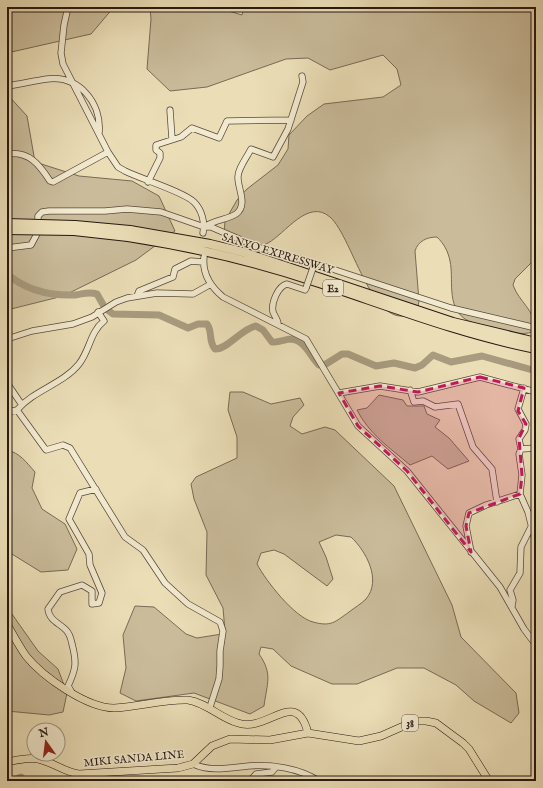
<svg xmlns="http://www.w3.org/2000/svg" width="543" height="788" font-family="'IM FELL English',serif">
<rect width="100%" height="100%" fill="#ebdeb7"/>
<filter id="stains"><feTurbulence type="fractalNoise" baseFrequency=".005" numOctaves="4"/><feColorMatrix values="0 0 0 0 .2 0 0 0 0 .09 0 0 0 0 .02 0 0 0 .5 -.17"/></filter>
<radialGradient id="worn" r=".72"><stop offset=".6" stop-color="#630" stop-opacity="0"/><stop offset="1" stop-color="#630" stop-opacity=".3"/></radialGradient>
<path fill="#cabc9b" stroke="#786a56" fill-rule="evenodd" d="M7,7H114L91,34L7,53Z
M150,7L222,9L242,15L244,7H536V77L533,80L536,86V258L515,279L513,285C519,302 535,310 536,330C527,336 513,333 503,330C492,327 475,325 465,319C446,306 454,279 450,261C448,251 444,244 437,237C427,237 418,241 415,251L419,301L417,311C373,340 354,238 330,217C308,198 285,234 268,243C263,246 251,248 244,247C236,246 230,239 224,234L225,221L237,200L247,189L278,165L288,149L289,135L307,116L324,104L383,97L401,85L397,69L383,55L330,70L308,58L286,59L207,87L170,91L147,69L151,19Z
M7,94L27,116L35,162L79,176L132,181L159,196L175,231L136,260L63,296L7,310Z
M230,392H243L271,404L300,398L304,405L293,417L290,426L302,434L325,427L335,430L394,486L452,605L461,637L516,693L519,713L511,723L474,701L456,685L424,668H397L357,684H332L291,666L273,649L261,647L259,654C273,674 267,683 264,706L250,714L194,693L136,701L120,693L126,668L123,635L135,606L154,607L186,634L197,638L222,634L225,631L223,608L206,575L207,532L194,499L191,484L196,477L237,458V437L228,410ZM336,535L351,537C366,551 382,580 366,599C361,604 354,608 349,612C335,622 331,627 313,622C294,617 266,581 257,564L261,553L274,550L284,554L327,586L333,579L326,557L319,542Z
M379,395L403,400L407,406H424L427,414L440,420L435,427L449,438L469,461L448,469L432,456L410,465C390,448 369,434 357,410L367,408Z
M7,450C20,453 26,462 35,472L32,488L42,509L65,524L77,549L68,570L41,572L7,551Z
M7,607L38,651L58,669L67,693L63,712L49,715L7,711Z"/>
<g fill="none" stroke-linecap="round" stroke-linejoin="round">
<path stroke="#a89b7f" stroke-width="7" d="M7,274C26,290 51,296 75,295C83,294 89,291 97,294L105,308L113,314L159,315L188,328L198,324H207C213,332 208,341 215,349C227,350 241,329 256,326L263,330L272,342C279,343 285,339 291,339C305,340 310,356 319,365L326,364L342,354H348L376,366L394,363L415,368L422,365L433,355L451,362L482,356L536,371
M12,781L21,777L25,781"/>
<defs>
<path id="minor" d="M68,7L64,25L61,53L63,64L108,152L118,167L125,171C141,179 184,192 194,202C202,210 205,222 203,233
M7,86C20,84 34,81 47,79C79,75 102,103 99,133
M170,110L172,139
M7,154C29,151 39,164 50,181L53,182L108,152
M148,182L160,158V153L156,150V145L181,137L192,128L219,138L227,121L291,120
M204,227C214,220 229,219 236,214C248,205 238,189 238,178C237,170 247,157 251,149L273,157L288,129L303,82L302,76
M7,248L31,245L38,232V216L42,212L49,211H105L127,209L161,212L204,227H211L260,248L314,263L451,308L536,328
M204,257C202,274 211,287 223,297L306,339L358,426L407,471L500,587L524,629L536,645
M137,296L139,291L173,277L175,269L191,261L203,262
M278,324C278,320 275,317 273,312C271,303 278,286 287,284L305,290L306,288
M7,339L32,331L73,324L92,317L116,302L127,298L157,293L193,294L211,284
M7,383L22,405
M524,388L518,409L526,424L525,430L519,439L521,449L519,454L522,475L520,494L528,512L536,544
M410,390L414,402L423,401L435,407L458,404L473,447L492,469L497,502
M339,393L380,386L418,392L480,377L536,392
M17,410L46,450L63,445L70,448L125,537L143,550L165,583L188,604L220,622L223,631L220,651V666L219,679L210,707
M7,412L17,410C34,390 63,384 79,364C90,350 90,332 104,321L98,312
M521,449L536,448
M471,552L466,526L469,513L486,505L520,494
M512,606L513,600L510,590L520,573L521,547L531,527
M71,691L68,686C76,669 77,663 72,644C71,639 70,634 66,630C59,623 49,620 48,609L60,592L82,585L92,591V604L99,603L102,593L90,565L89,554L69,519L80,493L96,489
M193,764C211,772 229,768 248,766C271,764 299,768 319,781
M250,781L256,774L272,772L275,768"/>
<path id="major" d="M7,624C13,635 19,646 26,656C43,677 87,708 114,708C139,707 163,699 188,700C207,703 220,718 238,723C268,733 296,686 308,733
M7,762C17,760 28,757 38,759C53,762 64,772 79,774L178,768L193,764L212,746L230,739L270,740L308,733L359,741L381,736L415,721H426L436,723L463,743L469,749L489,781"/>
<path id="highway" d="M130,230L210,244L243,252L453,322L536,342
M128,237C192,247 254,261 316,282C389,306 460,334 536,349"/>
</defs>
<use href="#minor" stroke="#574a3a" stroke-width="7"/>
<use href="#major" stroke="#261811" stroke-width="8"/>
<use href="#highway" stroke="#261811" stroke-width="10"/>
<use href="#minor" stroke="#f2ead0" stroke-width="5.5"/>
<use href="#major" stroke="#ebdeb7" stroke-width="7"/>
<use href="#highway" stroke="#ebdeb7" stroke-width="8"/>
<defs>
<path id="minor-bridge" d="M306,288L314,265"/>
<path id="highway-bridge" d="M7,223L75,225L130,230
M7,230L74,231L128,237"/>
</defs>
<use href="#minor-bridge" stroke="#574a3a" stroke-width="7" stroke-linecap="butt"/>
<use href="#highway-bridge" stroke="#261811" stroke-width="10" stroke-linecap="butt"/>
<use href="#minor-bridge" stroke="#f2ead0" stroke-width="5.5"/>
<use href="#highway-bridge" stroke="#ebdeb7" stroke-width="8"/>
</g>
<path fill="#c2185b" fill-opacity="0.2" stroke="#c2185b" stroke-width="3" stroke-dasharray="8 5" stroke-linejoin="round" d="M480,377L524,388L518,411L526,424L519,438L522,475L520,494L469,513L466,526L471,552L407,471L358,426L339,393L380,386L418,392Z"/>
<g text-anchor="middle" stroke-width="3" stroke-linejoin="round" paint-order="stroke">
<g fill="#f2ead0" stroke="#63574a" stroke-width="1">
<rect x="323" y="280" width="20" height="16" rx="3"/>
<rect x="402" y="715" width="16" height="16" rx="3"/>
</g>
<g font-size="10" font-weight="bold" fill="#261811">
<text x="333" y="292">E2</text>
<text x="410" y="727">38</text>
</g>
<g font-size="11" fill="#261811" stroke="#f2ead0">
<text transform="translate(278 253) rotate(17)" y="4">SANYO EXPRESSWAY</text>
<text transform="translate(134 758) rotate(-5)" y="4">MIKI SANDA LINE</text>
</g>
</g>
<rect width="543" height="788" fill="none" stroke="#ebdeb7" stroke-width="24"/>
<rect x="8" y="8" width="527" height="772" fill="none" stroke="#261811" stroke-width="2"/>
<rect x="12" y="12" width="519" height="764" fill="none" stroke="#261811"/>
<g transform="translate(46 742) rotate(346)"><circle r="19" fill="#f2ead0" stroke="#a09684"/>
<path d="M0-3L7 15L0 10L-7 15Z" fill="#8f2418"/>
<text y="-6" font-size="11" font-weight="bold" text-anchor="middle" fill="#261811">N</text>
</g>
<rect width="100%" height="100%" filter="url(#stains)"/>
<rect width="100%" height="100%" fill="url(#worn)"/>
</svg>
